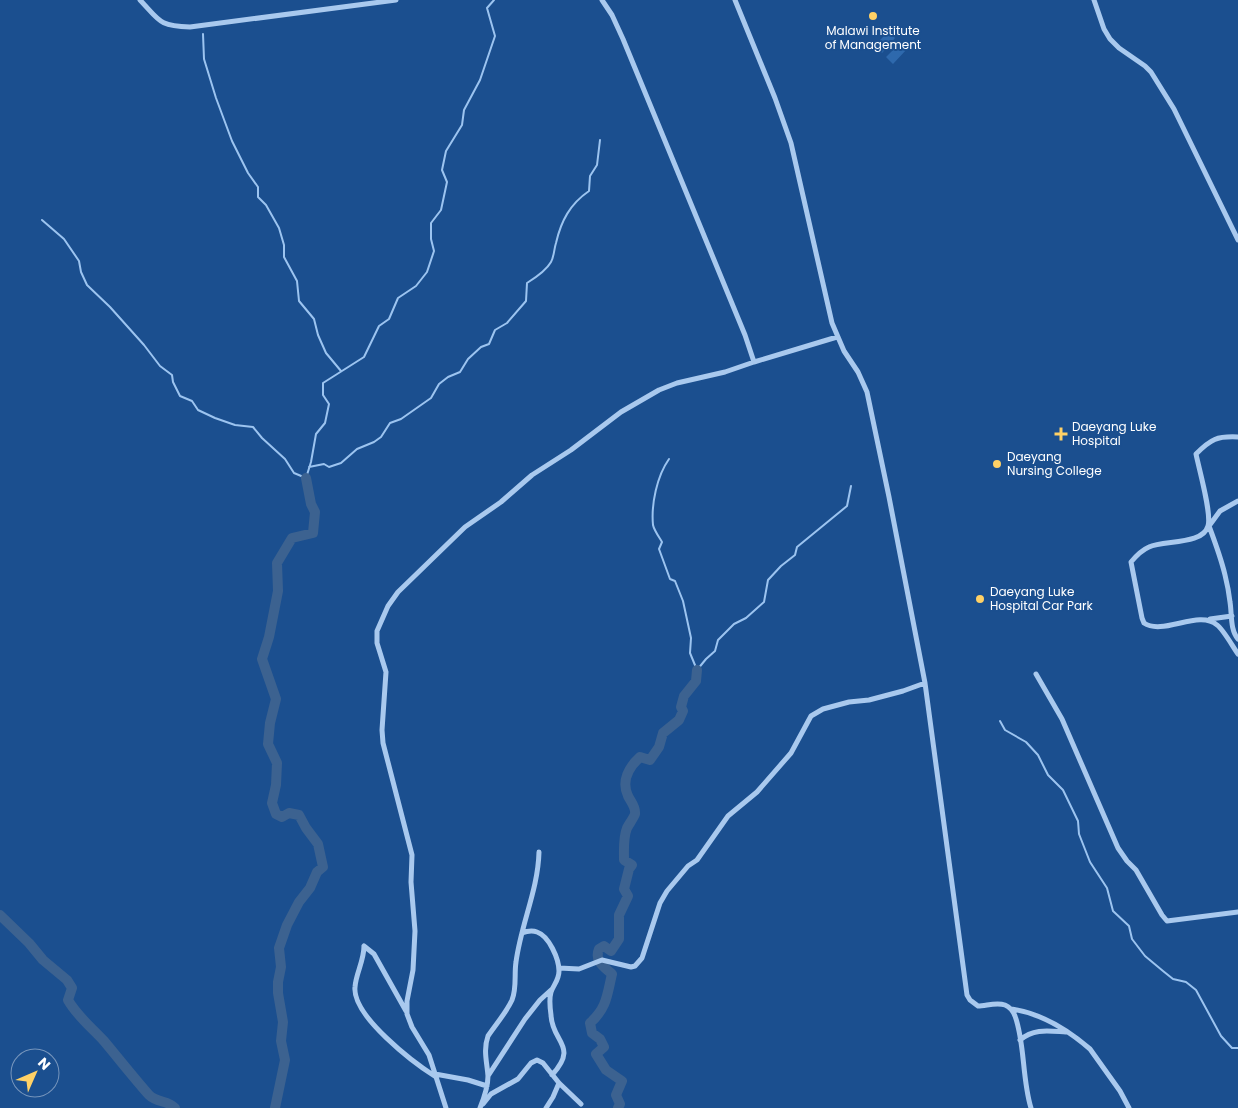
<svg xmlns="http://www.w3.org/2000/svg" width="1238" height="1108" font-family="Poppins,sans-serif">
<rect width="100%" height="100%" fill="#1b4f8f"/>
<path fill="#2e69ad" d="M888,32L895,38L882,53L874,46Z
M900,43L907,49L893,64L886,57Z"/>
<g fill="none" stroke-linecap="round" stroke-linejoin="round">
<path stroke="#9cc4f0" stroke-width="2" d="M203,34L204,59L216,98L232,141L248,173L258,187V197L266,205L279,228L284,245V257L297,281L299,301L314,319L318,335L326,353L341,371
M42,220L64,239L79,261L81,272L87,285L110,307L144,345L160,366L172,375L173,382L180,396L192,401L198,410L215,418L235,425L253,427L262,438L285,459L294,473L306,478L311,462L316,434L325,423L329,404L323,395V383L364,357L379,326L389,319L398,298L416,286L427,272L434,251L431,239V223L441,210L447,182L442,170L446,151L462,125L464,110L480,80L495,36L487,8L494,0
M669,459C657,476 651,504 653,525C654,530 659,537 662,542L659,549L670,579L675,581L683,601L691,638L690,653L697,670L706,659L715,651L718,640L734,624L746,618L764,602L768,580L781,566L795,555L797,547L847,506L851,486
M309,467L324,464L329,467L341,463L357,449L374,442L381,437L390,423L401,419L431,398L439,384L448,377L460,372L468,359L481,347L489,344L495,330L507,323L526,301L527,283C535,278 546,271 551,262C554,257 554,249 556,243C561,221 570,204 589,191L590,176L597,165L600,140
M1000,721L1005,730L1026,742L1038,755L1048,775L1063,790L1078,821L1079,834L1090,862L1107,888L1113,911L1129,926L1132,939L1145,956L1163,971L1173,979L1186,982L1196,990L1221,1036L1232,1048H1238"/>
<path stroke="#3c6290" stroke-width="10" d="M0,915L29,943L43,960L67,980L72,988L68,1000C77,1016 91,1027 104,1041C119,1059 134,1078 149,1095C157,1103 168,1100 175,1108
M275,1108L285,1060L281,1041L283,1022L278,993V982L281,967L279,948L287,925L299,902L310,888L317,872L323,867L318,844L306,828L299,815L289,813L282,817L276,814L272,803L276,785L277,763L268,744L270,723L276,699L262,659L269,637L278,591L277,563L292,538L313,533L315,512L311,504L306,478
M618,1108L620,1104L616,1095L622,1081L606,1070L596,1054L604,1047L600,1039L592,1033L590,1023C607,1008 607,995 612,974C604,967 594,961 599,949L604,946L611,951L619,939V915L628,896L624,889L629,869L632,865L624,860C624,850 623,838 627,828C629,824 633,819 635,814C636,807 631,802 628,796C621,781 629,767 640,757L650,760L659,747L663,733L679,720L683,711L681,707L684,696L696,681L697,670"/>
<path stroke="#a9c9ee" stroke-width="5" d="M140,0C160,21 158,26 190,27L396,0
M602,0L612,15L623,39L745,335L754,362L837,337
M735,0L775,98L791,143L832,323L844,351L858,372L867,392L889,497L925,683L967,995L970,1000L978,1006C986,1006 996,1002 1005,1005C1010,1007 1013,1011 1015,1016C1025,1043 1022,1079 1031,1108
M1094,0L1104,29L1110,39L1119,48L1145,66L1151,72L1174,109L1238,240
M1238,437C1217,436 1211,439 1196,454C1199,469 1212,514 1208,526C1203,545 1164,540 1149,547C1142,550 1136,556 1131,562L1142,618L1144,623C1163,636 1199,609 1217,625C1223,629 1233,647 1238,654
M1238,501L1220,511L1209,526C1215,542 1221,558 1225,575C1227,583 1229,593 1230,602C1232,614 1230,630 1238,639
M1210,619L1232,616
M1036,674L1062,719L1118,848L1127,861L1136,870L1162,915L1167,921L1238,912
M522,933C527,931 532,930 537,932C549,936 559,959 559,971C559,980 554,984 551,992C549,999 550,1008 551,1015C552,1043 579,1045 552,1075
M364,946C364,961 356,973 355,987C352,1016 414,1063 436,1077
M364,946L374,954L406,1011
M559,968L579,969L602,960L631,967L635,966L642,958L660,903L667,891L688,866L697,860L728,816L757,792L791,753L811,716L823,709L849,702L869,700L903,691L925,683
M1011,1009C1040,1013 1068,1030 1090,1049L1120,1091L1129,1108
M1020,1040C1034,1028 1049,1031 1066,1032
M435,1074L468,1080L487,1086
M488,1076L525,1019L540,1000L551,990
M483,1104L491,1094L518,1079L531,1063L537,1060L543,1063L559,1083L581,1104
M446,1108L429,1055L412,1027L407,1014V1001L413,970L415,931L411,882L412,855L383,743L382,730L386,672L377,643V631L388,606L398,592L465,527L501,502L532,475L571,450L621,412L659,390L677,383L725,372L754,362
M480,1108C484,1098 488,1087 488,1076C487,1062 483,1050 488,1036C496,1024 506,1013 512,1000C517,988 514,974 516,962C521,924 538,890 539,852
M546,1108L553,1097L559,1083"/>
</g>
<g fill="#ffd166" stroke="#1b4f8f" stroke-width="2">
<circle cx="873" cy="16" r="5"/>
<path d="M1058.5 426.5h5v5h5v5h-5v5h-5v-5h-5v-5h5z"/>
<circle cx="997" cy="464" r="5"/>
<circle cx="980" cy="599" r="5"/>
</g>
<g text-anchor="middle" stroke-width="4" stroke-linejoin="round" paint-order="stroke">
<g font-size="12" fill="#fff" stroke="#1b4f8f" text-anchor="start">
<text x="873" y="35" text-anchor="middle">Malawi Institute<tspan x="873" dy="14">of Management</tspan></text>
<text x="1072" y="431">Daeyang Luke<tspan x="1072" dy="14">Hospital</tspan></text>
<text x="1007" y="461">Daeyang<tspan x="1007" dy="14">Nursing College</tspan></text>
<text x="990" y="596">Daeyang Luke<tspan x="990" dy="14">Hospital Car Park</tspan></text>
</g>
</g>
<g transform="translate(35 1073) rotate(45)"><circle r="24" fill="#1b4f8f" stroke="#7695bc"/>
<path d="M0-4L9 19L0 12L-9 19Z" fill="#ffd166"/>
<text y="-8" font-size="14" font-weight="bold" text-anchor="middle" fill="#ffffff">N</text>
</g>
</svg>
